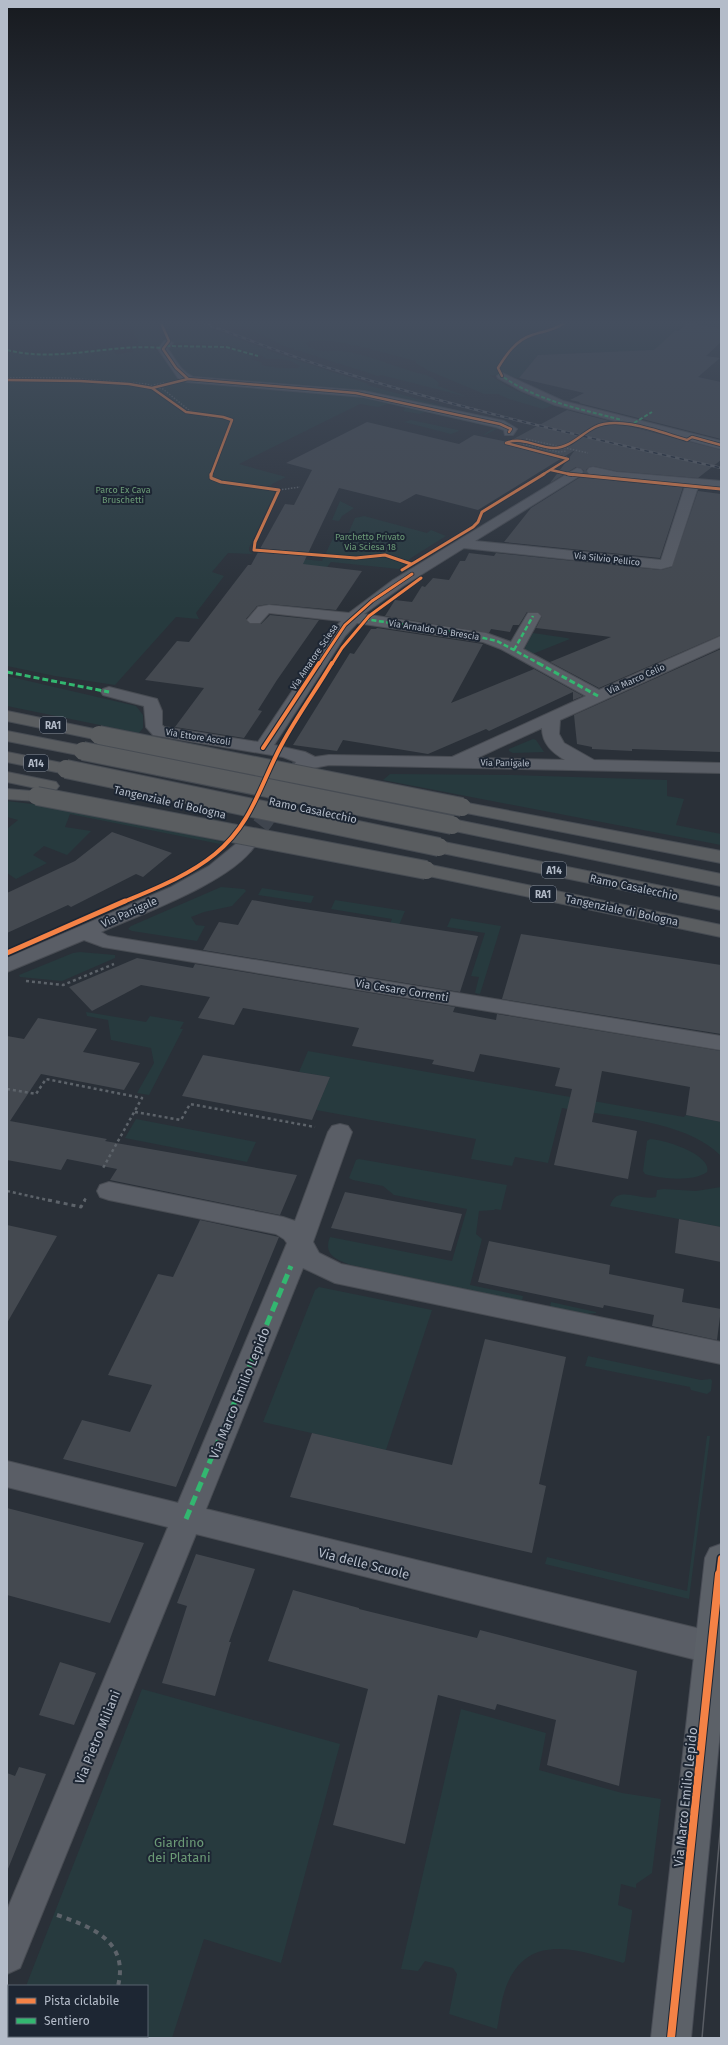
<svg xmlns="http://www.w3.org/2000/svg" width="728" height="2045" font-family="'Fira Sans',sans-serif">
<rect width="100%" height="100%" fill="#2a3038"/>
<path fill="#273a3e" d="M130,323H156L164,343L163,346L135,345L139,343Z
M164,323H196L278,354L369,384L367,385L489,419L370,394L194,378L184,372L168,351V348L185,346L221,347L251,355L254,356L250,359L263,363L261,365C274,368 285,368 298,368L300,366C289,358 278,359 266,359L262,356L227,345L172,343Z
M230,323H721V328L687,323L672,334L657,353L603,352L538,355L519,378L489,375L512,389L553,405L543,409L509,399L498,394H484L427,370L416,363V361C393,356 325,333 306,343C308,349 315,350 321,351C330,352 340,350 349,352C368,356 386,363 405,369C416,374 430,373 439,383L438,386L468,397L381,375L378,376L281,345C267,336 246,327 230,323Z
M151,348L162,352L171,370L181,378L363,397L500,427L485,435H483L494,428L425,412L419,414L403,411L406,408L388,404L378,407L360,404L239,464L286,477L272,484L269,489L275,492L249,548V551L253,554L228,553L212,572L224,576L196,613L199,619L176,617L115,685L55,676L7,666V351L28,355L114,350L116,354L133,352L132,349Z
M411,420L458,430L459,431L451,434L404,422Z
M340,501L354,508L342,516L339,521L332,520Z
M364,516L427,533L431,530L446,536L411,558L399,569L331,562L321,575L290,558L322,561L335,534L347,536L355,518Z
M533,633L567,638L570,639L530,655L524,649Z
M7,676L136,706L143,715V728L139,733L7,706Z
M533,739L536,740L544,752L513,753L509,751V749Z
M390,774L512,775L667,780V796L684,799L676,825L721,834V845L383,780Z
M7,801C80,809 151,825 223,842L220,844L70,814L65,827L91,831L67,855L44,846L33,855L47,863L16,879L7,873V829L18,820L7,817Z
M221,887L244,889L246,891L232,906L204,912L191,917L196,925L205,926L197,941L132,931L128,929L131,926Z
M262,888L314,896L311,903L258,895Z
M335,900L405,911L381,968L371,967L392,919L331,909Z
M451,918L501,926L480,994L475,993L479,977L471,976L485,933L447,927Z
M80,952L115,955V958L62,981L20,977L19,975L73,953Z
M86,1012L146,1022L150,1016L184,1022L180,1029H183L149,1095L137,1093L154,1063L151,1048L111,1040L108,1020L87,1016Z
M308,1051L684,1117L686,1115L721,1122V1156C688,1121 609,1116 562,1108L548,1163L515,1157L512,1166L471,1159L476,1139L316,1110L330,1077L299,1072Z
M136,1119L256,1142L247,1162L125,1138Z
M650,1139C663,1139 713,1155 707,1172C694,1182 660,1179 645,1174L643,1171L647,1141Z
M359,1159L507,1185L501,1210L495,1209L494,1210L479,1211L476,1234L482,1239L470,1285L523,1296L522,1301L351,1265C336,1259 323,1255 330,1237L452,1261L467,1209L394,1195L383,1186L353,1180L349,1178L356,1160Z
M721,1187V1227L610,1206C616,1184 640,1201 656,1197L657,1190L664,1189L696,1191Z
M319,1287L432,1310L386,1450L263,1422L315,1290Z
M551,1302L596,1312V1313L585,1314L550,1307Z
M588,1356L701,1380L711,1379L712,1381L711,1391L707,1394L691,1390L690,1387L585,1366Z
M707,1436H710L689,1599L545,1564L547,1557L687,1591Z
M142,1689L340,1744L281,1963L204,1939L172,2038H7L9,2031V2036H147V1986H26Z
M461,1709L546,1733L539,1770L622,1793L661,1799L652,1873L636,1884V1888L621,1884L618,1905L632,1910V1913L625,1961L623,1963C580,1951 528,1930 506,1987C501,2000 500,2015 497,2029L449,2014L457,1974L453,1968L425,1961L418,1971L401,1969Z"/>
<path fill="#444950" d="M687,323L721,328V342L706,356L720,358L698,377L721,382V439L579,403L580,402L570,400L584,393L519,378L538,355L654,350L675,331H678Z
M567,410L721,450V460L698,478L616,471L593,466L589,467L586,470L589,475L616,481L683,487L660,558L504,542L531,508L582,476L584,471L581,468L576,467L550,483L575,450L478,510L416,494L400,503L339,488L303,564L362,571L336,610L269,604L257,606L246,619L250,624H261L270,615L319,620L277,680L258,710L262,711L244,738L175,727L204,688L145,680L177,641L189,642L248,565H251L285,504L294,505L312,470L286,463L367,422L459,444L474,435L508,442Z
M698,491L721,494V635L599,688L550,662L611,637L536,628L542,616L538,612H527L519,625H513L510,632L491,629L489,633L385,616L395,600L412,602L422,586L425,587L433,578L449,580L460,561H465L469,553L494,556L496,553L661,570L672,567Z
M377,628L483,644L451,703L534,669L583,696L573,700V692L489,731L486,729L428,754L343,740L337,751L293,745L350,653L354,654L371,629H376Z
M721,649V752L632,749V751L592,749V747L577,744L574,715Z
M112,832L172,853L143,877L136,874L71,907L68,905L7,933V893L75,861Z
M252,900L291,907L478,936L460,992L203,950L219,922L238,925Z
M521,934L721,965V1034L502,999Z
M137,958L193,968L195,964L455,1007L453,1012L496,1020L497,1014L721,1051V1122L686,1115L690,1087L602,1071L592,1122L637,1131L628,1179L554,1165L572,1089L555,1086L560,1068L480,1054L474,1072L432,1064L434,1060L352,1046L359,1028L243,1008L234,1025L198,1018L210,997L141,985L92,1011L69,987Z
M38,1018L97,1029L83,1052L140,1063L124,1090L41,1074L10,1121L107,1139L105,1141L297,1175L280,1215L110,1180L117,1169L67,1159L61,1170L7,1160V1036L24,1039Z
M203,1055L299,1072L330,1077L312,1120L182,1096Z
M345,1192L462,1214L451,1251L331,1228Z
M679,1219L721,1227V1262L675,1253Z
M200,1220L279,1237L176,1487L63,1459L82,1420L130,1432L152,1385L108,1375L158,1274L173,1277Z
M7,1225L57,1236L7,1323Z
M489,1241L610,1265L609,1274L684,1289L682,1302L721,1309L717,1340L652,1326L654,1315L604,1305L603,1308L478,1282Z
M485,1339L566,1357L539,1484L546,1486L532,1553L290,1497L312,1433L452,1465Z
M7,1508L144,1543L110,1623L7,1595Z
M196,1554L255,1569L229,1642H231L215,1696L162,1683L187,1606L177,1603Z
M293,1590L359,1608V1609L477,1638L480,1630L637,1671L619,1786L547,1765L556,1720L497,1704L495,1710L438,1695L405,1844L333,1825L368,1689L268,1661Z
M60,1662L96,1673L74,1725L39,1715Z
M19,1767L46,1774L8,1869L7,1773L15,1776Z"/>
<g fill="none" stroke-linecap="round" stroke-linejoin="round">
<path stroke="#3f454e" stroke-width="18" stroke-dasharray="18 9" stroke-linecap="butt" d="M244,847L265,820L291,776L303,765"/>
<defs>
<path id="minor" d="M168,340L173,343L168,349C176,360 181,372 193,377L364,391L504,421L517,429L513,435H505L504,430L496,427L364,397L187,382L178,378L158,349L164,341Z
M502,373L563,401L721,441V449L555,405L522,391L498,378L497,376Z
M593,467L616,472L721,481V489L698,487L672,566L661,569L464,548L403,586L364,614L486,633L511,642L528,613H538L541,616L523,649L599,690L721,636V647L560,720L559,734L564,743L594,760L721,763V773L329,765L303,770L297,769L294,765L296,762L283,757L153,735L146,727L144,706L103,695L101,692L103,689L109,687L157,699L162,711V725L164,727L258,742L331,633L341,621L269,613L260,623H250L247,620L258,607L269,605L349,613L393,580L577,468L581,469L583,472L581,475L475,541L661,560L685,486L616,480L589,474L587,471L589,468ZM357,623L483,642L501,649L586,696L452,757L329,755L315,757L305,752L274,745L345,636ZM542,728C542,744 553,753 565,760L477,758Z
M244,841L251,843L254,847C229,883 141,914 101,932L108,936L721,1036V1050L103,947L84,940L7,972V958L171,887L209,866L237,843Z
M340,1124L348,1126L352,1132L313,1242L319,1253L341,1264L721,1342V1364L335,1283L303,1268L206,1509L721,1634V1666L196,1534L20,1968L7,1974V1910L168,1527L7,1487V1461L178,1503L287,1243L284,1239L276,1234L109,1200L100,1197L97,1191L100,1185L109,1182L283,1217L295,1221L328,1132L332,1126Z"/>
<path id="major" d="M721,1544V1721L691,2038H651L705,1558L710,1548Z"/>
<path id="highway" d="M7,711L99,730L105,731L108,735L105,739L99,740L7,721Z
M7,731L83,746L89,747L92,751L89,755L83,756L7,741Z
M7,752L72,765L75,769L72,773L66,774L7,762Z
M7,772L56,782L59,786L56,790L50,791L7,782Z
M7,789L43,792L46,796L43,800L37,801L7,799Z
M462,802L721,851V863L456,811L453,807L456,803Z
M452,819L721,874V886L445,829L443,825L445,821Z
M439,841L721,898V910L432,851L429,847L432,843Z
M426,864L721,925V937L419,874L416,870L419,866Z"/>
</defs>
<use href="#minor" stroke="#484c53" stroke-width="2"/>
<use href="#major" stroke="#484c55" stroke-width="2"/>
<use href="#highway" stroke="#474c53" stroke-width="2"/>
<path stroke="#5d636a" stroke-width="1.5" stroke-dasharray="1.5 1.5" stroke-linecap="butt" d="M7,378H65L146,384L163,389L190,411L210,417
M154,385L164,383
M526,439L588,453
M523,444L559,452L567,451
M519,446L567,457
M279,490L300,487"/>
<path stroke="#5d636a" stroke-width="2.5" stroke-dasharray="3 3" stroke-linecap="butt" d="M26,981L63,985L114,964
M7,1089L36,1094L46,1079L142,1098L103,1168
M135,1112L181,1120L190,1104L315,1127
M7,1191L52,1201
M84,1201L86,1198"/>
<path stroke="#5d636a" stroke-width="3" stroke-dasharray="4 4" stroke-linecap="butt" d="M48,1200L81,1207L85,1200"/>
<path stroke="#5d636a" stroke-width="4" stroke-dasharray="5 5" stroke-linecap="butt" d="M57,1915C92,1927 129,1941 118,1986
M101,2036V2038"/>
<use href="#minor" fill="#5a5e66" fill-rule="evenodd"/>
<use href="#major" fill="#5c6168" fill-rule="evenodd"/>
<use href="#highway" fill="#5a5d60" fill-rule="evenodd"/>
<path stroke="#595d64" stroke-width="1.5" d="M702,2038L721,1822"/>
<defs>
<path id="rail" d="M204,323C246,339 289,356 332,369C460,409 590,438 721,468"/>
</defs>
<use href="#rail" stroke="#595d64" stroke-width="2.5"/>
<use href="#rail" stroke="#1d2633" stroke-width="1.5" stroke-dasharray="4.5" stroke-linecap="butt"/>
<defs>
<path id="highway-bridge" d="M99,735L462,807
M83,751L452,825
M66,769L439,847
M37,796L426,870"/>
</defs>
<use href="#highway-bridge" stroke="#474c53" stroke-width="20" stroke-linecap="butt"/>
<use href="#highway-bridge" stroke="#5a5d60" stroke-width="18"/>
<path stroke="#33b770" stroke-width="2" stroke-dasharray="4 2" stroke-linecap="butt" d="M166,346L226,347L258,356
M7,350C59,363 111,343 163,348
M499,374C534,400 580,409 622,420
M634,423L652,412"/>
<path stroke="#33b770" stroke-width="2.5" stroke-dasharray="5 2.5" stroke-linecap="butt" d="M364,619L461,633L497,641L540,664
M514,650L533,616"/>
<path stroke="#33b770" stroke-width="3" stroke-dasharray="6 3" stroke-linecap="butt" d="M538,663L598,696
M7,672L109,692"/>
<path stroke="#33b770" stroke-width="5" stroke-dasharray="10 5" stroke-linecap="butt" d="M186,1519L291,1266"/>
<defs>
<path id="cycleway-far5" d="M161,323L169,341L163,349L176,368L188,379
M502,376L498,368C506,355 516,340 532,335C543,331 554,331 564,323
M7,380L80,381L129,384L152,388L188,379L356,393L500,424L511,429L509,432
M152,388L186,412L223,417L232,420L211,475
M568,459L506,443C522,436 538,448 554,448C570,448 581,434 595,427C619,415 662,433 687,440L692,437L721,445
M551,470L573,475
M542,475L568,459"/>
<path id="cycleway-far4" d="M211,474V478L221,482L279,490L255,542L254,550L356,558L385,555L411,564
M568,474L721,489
M402,570L473,527L478,522L482,512L544,474
M319,664L345,625L372,601L412,574
M332,664L342,648L369,616L421,578"/>
<path id="cycleway-far3" d="M263,748L319,663
M123,902C154,889 188,876 215,854C253,823 260,784 282,744C297,716 316,690 332,663"/>
<path id="cycleway-far2" d="M7,953L125,901"/>
<path id="cycleway-far1" d="M719,1575L721,1558"/>
<path id="cycleway" d="M671,2038L719,1574"/>
</defs>
<use href="#cycleway-far5" stroke="#1d2633" stroke-width="4"/>
<use href="#cycleway-far4" stroke="#1d2633" stroke-width="4.5"/>
<use href="#cycleway-far3" stroke="#1d2633" stroke-width="6"/>
<use href="#cycleway-far2" stroke="#1d2633" stroke-width="8"/>
<use href="#cycleway-far1" stroke="#1d2633" stroke-width="9"/>
<use href="#cycleway" stroke="#1d2633" stroke-width="10"/>
<use href="#cycleway-far5" stroke="#f48246" stroke-width="2.5"/>
<use href="#cycleway-far4" stroke="#f48246" stroke-width="3"/>
<use href="#cycleway-far3" stroke="#f48246" stroke-width="4"/>
<use href="#cycleway-far2" stroke="#f48246" stroke-width="5"/>
<use href="#cycleway-far1" stroke="#f48246" stroke-width="6"/>
<use href="#cycleway" stroke="#f48246" stroke-width="8"/>
</g>
<linearGradient id="sky" x2="0" y2="1"><stop stop-color="#171a1f"/><stop offset="0.53" stop-color="#444e5e"/><stop offset="1" stop-color="#444e5e" stop-opacity="0"/></linearGradient>
<rect width="728" height="609" fill="url(#sky)"/>
<g text-anchor="middle" stroke-width="4" stroke-linejoin="round" paint-order="stroke">
<g font-size="9" fill="#6b9a76" stroke="#1d2633">
<text x="123" y="493">Parco Ex Cava<tspan x="123" dy="10">Bruschetti</tspan></text>
<text x="370" y="540">Parchetto Privato<tspan x="370" dy="10">Via Sciesa 18</tspan></text>
</g>
<g font-size="9" fill="#b4bcc9" stroke="#1d2633">
<text transform="translate(607 559) rotate(6)" y="3">Via Silvio Pellico</text>
<text transform="translate(434 630) rotate(9)" y="3">Via Arnaldo Da Brescia</text>
<text transform="translate(314 657) rotate(-56)" y="3">Via Amatore Sciesa</text>
<text transform="translate(636 679) rotate(-24)" y="3">Via Marco Celio</text>
<text transform="translate(198 737) rotate(9)" y="3">Via Ettore Ascoli</text>
<text transform="translate(505 763) rotate(1)" y="3">Via Panigale</text>
</g>
<g fill="#1d2633" stroke="#878f9c" stroke-width="1">
<rect x="40" y="717" width="26" height="16" rx="3"/>
<rect x="24" y="755" width="24" height="16" rx="3"/>
<rect x="542" y="862" width="24" height="16" rx="3"/>
<rect x="530" y="886" width="26" height="16" rx="3"/>
</g>
<g font-size="10" font-weight="bold" fill="#b4bcc9">
<text x="53" y="729">RA1</text>
<text x="36" y="767">A14</text>
<text x="554" y="874">A14</text>
<text x="543" y="898">RA1</text>
</g>
<g font-size="11" fill="#b4bcc9" stroke="#1d2633">
<text transform="translate(170 802) rotate(13)" y="4">Tangenziale di Bologna</text>
<text transform="translate(313 810) rotate(12)" y="4">Ramo Casalecchio</text>
<text transform="translate(634 887) rotate(12)" y="4">Ramo Casalecchio</text>
<text transform="translate(622 910) rotate(12)" y="4">Tangenziale di Bologna</text>
<text transform="translate(129 912) rotate(-24)" y="4">Via Panigale</text>
<text transform="translate(402 990) rotate(9)" y="4">Via Cesare Correnti</text>
</g>
<g font-size="13" fill="#b4bcc9" stroke="#1d2633">
<text transform="translate(239 1393) rotate(-68)" y="5">Via Marco Emilio Lepido</text>
<text transform="translate(364 1563) rotate(14)" y="5">Via delle Scuole</text>
<text transform="translate(97 1737) rotate(-68)" y="5">Via Pietro Miliani</text>
<text transform="translate(685 1797) rotate(-84)" y="5">Via Marco Emilio Lepido</text>
</g>
<g font-size="13" fill="#6b9a76" stroke="#1d2633">
<text x="179" y="1847">Giardino<tspan x="179" dy="15">dei Platani</tspan></text>
</g>
</g>
<rect width="728" height="2045" fill="none" stroke="#b4bcc9" stroke-width="16"/>
<rect x="8" y="1985" width="140" height="52" fill="#1d2633" stroke="#59626f"/>
<rect x="16" y="1998" width="20" height="6" fill="#f48246" stroke="#59626f"/>
<text x="44" y="2005" font-size="12" fill="#b4bcc9">Pista ciclabile</text>
<rect x="16" y="2018" width="20" height="6" fill="#33b770" stroke="#59626f"/>
<text x="44" y="2025" font-size="12" fill="#b4bcc9">Sentiero</text>
</svg>
